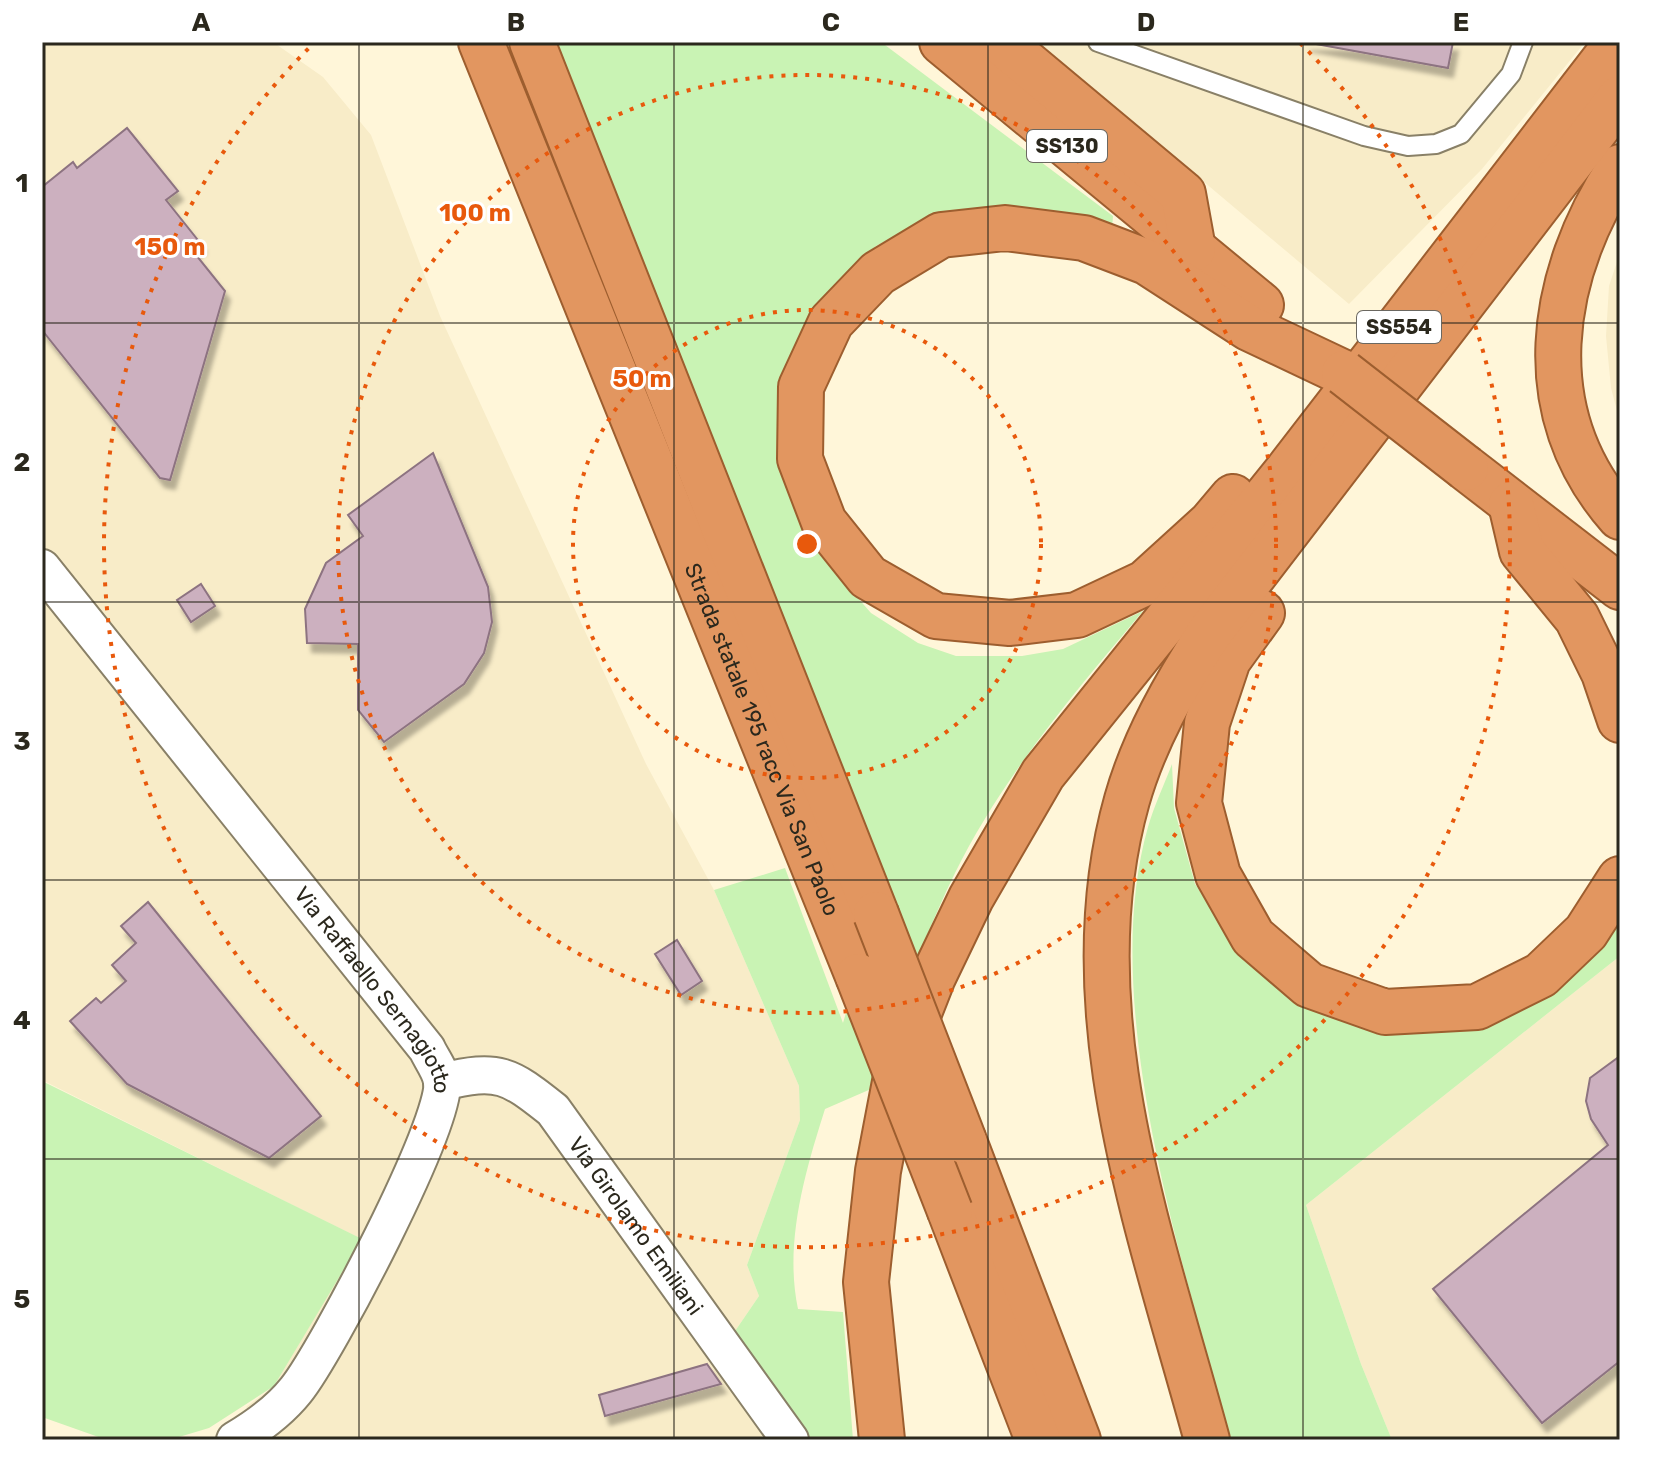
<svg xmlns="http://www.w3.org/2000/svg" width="1662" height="1482" font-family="Rubik,sans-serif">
<defs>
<filter id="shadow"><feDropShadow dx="5" dy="9" stdDeviation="2" flood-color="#0004"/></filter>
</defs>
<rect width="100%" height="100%" fill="#fff6d9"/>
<path fill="#f8ecc8" d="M42,42H273L323,77L371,135L440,316L646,764L714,890L799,1086L800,1120L747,1265L759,1296L731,1337L804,1440H281L246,1407L274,1386L361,1239L42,1080Z
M1038,42H1585L1482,169L1349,304Z
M1620,253V422L1611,388L1606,336L1609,286Z
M1620,956V1440H1392L1361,1364L1306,1205Z"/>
<path fill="#c9f3b4" d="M550,42H881L1113,216L1112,229L922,222L876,246L842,277L809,322L782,457L789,493L820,555L871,613L918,643L956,656H1022L1063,649L1143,611C1075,692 1002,777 955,873C921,942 897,1016 871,1089L825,1109C805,1172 784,1243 798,1309L843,1312L853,1440H804L731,1337L759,1296L747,1265L800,1120L799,1086L714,890L785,868L843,1023L882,888L629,223Z
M1172,764L1174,808L1195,884L1242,953L1396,1023L1620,913V956L1306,1205L1361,1364L1392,1440H1230C1184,1263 1097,1006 1148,827C1154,806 1164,785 1172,764Z
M42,1081L362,1239L274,1386L209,1428L169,1440H107L42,1417Z"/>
<path fill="#ccb0bf" stroke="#8d7381" stroke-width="2" filter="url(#shadow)" d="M1305,42H1453L1448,68Z
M127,128L178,191L166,200L201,244L192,250L225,291L170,480L160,478L42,330V187L73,162L77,168Z
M433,453L488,587L492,622L484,653L464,684L384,742L358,710V644L307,643L305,609L326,563L363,536L348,515Z
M201,584L215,606L191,622L177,600Z
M148,902L321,1116L269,1158L127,1084L70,1021L96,998L101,1003L126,981L112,965L136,943L121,926Z
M677,940L702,981L681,995L655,954Z
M1620,1056V1361L1542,1423L1433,1289L1608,1145L1591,1119L1586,1101L1590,1078Z
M707,1364L721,1384L605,1416L599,1395Z"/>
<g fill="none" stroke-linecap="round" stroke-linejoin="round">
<defs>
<path id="service" d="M1098,42L1364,136L1408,146L1436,144L1461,134L1511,74L1523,42"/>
<g id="minor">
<path id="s1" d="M42,568L427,1049C431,1058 441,1071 442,1082C448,1121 326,1353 296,1390C280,1410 257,1427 235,1440"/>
<path id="s2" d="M442,1082C499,1068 509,1075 553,1110L790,1440"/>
</g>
<g id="trunk">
<path id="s3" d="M481,42L858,976"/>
<path d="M532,42L876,914"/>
<path d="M942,42L1261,305"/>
<path d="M1001,42L1183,194L1193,249"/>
<path d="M1620,167C1549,276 1527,412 1620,517"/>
<path d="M1466,468L1620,587"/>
<path d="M1233,497L1211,523L1145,583L1077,615L1010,623L936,616L868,577L824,522L800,459L801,387L831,322L878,273L941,235L1005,228L1084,238L1147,262L1249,328L1344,373"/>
<path d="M1511,504L1522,551L1577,618L1604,673L1620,720"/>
<path d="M1262,613L1228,660L1207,723L1199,803L1218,875L1253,937L1309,985L1385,1012L1477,1007L1541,975L1586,932L1620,879"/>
<path d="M964,1141L1078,1440"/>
<path d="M950,1211L1038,1440"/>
<path d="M882,1440L866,1282L878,1171L898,1066L933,977L971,898L1043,774L1287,471L1618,42"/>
<path d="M1207,1440C1152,1236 1067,1012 1127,800C1144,740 1176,684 1210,632L1620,98"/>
</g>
</defs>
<use href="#service" stroke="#898067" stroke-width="22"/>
<use href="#minor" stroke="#898067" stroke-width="40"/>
<use href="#trunk" stroke="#9d5e2f" stroke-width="48"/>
<use href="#service" stroke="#fff" stroke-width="18"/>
<use href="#minor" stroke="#fff" stroke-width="36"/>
<use href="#trunk" stroke="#e29660" stroke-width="44"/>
<defs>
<path id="trunk-bridge" d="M1344,373L1466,468
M876,914L964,1141
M858,976L950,1211"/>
</defs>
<use href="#trunk-bridge" stroke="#9d5e2f" stroke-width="48" stroke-linecap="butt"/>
<use href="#trunk-bridge" stroke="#e29660" stroke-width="44"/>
</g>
<path fill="none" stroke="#2b281d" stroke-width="2" stroke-opacity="0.55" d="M359,42V1440M674,42V1440M988,42V1440M1303,42V1440M42,323H1620M42,602H1620M42,880H1620M42,1159H1620"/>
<g fill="none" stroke="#e8590c" stroke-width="4" stroke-dasharray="4 8">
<circle cx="807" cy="544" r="234"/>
<circle cx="807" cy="544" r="469"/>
<path d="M1300 43A703 703 0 1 1 314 43"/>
</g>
<g text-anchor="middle" stroke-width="6" stroke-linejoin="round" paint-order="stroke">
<g fill="#fff" stroke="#6b6861" stroke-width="2">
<rect x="1027" y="130" width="80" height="32" rx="6"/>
<rect x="1357" y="311" width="84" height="32" rx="6"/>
</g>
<g font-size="20" font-weight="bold" fill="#2b281d">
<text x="1067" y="153">SS130</text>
<text x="1399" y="334">SS554</text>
</g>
<g font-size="22" fill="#2b281d" stroke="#fff">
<text dy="8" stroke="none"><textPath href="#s3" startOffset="752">Strada statale 195 racc Via San Paolo</textPath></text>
<text dy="8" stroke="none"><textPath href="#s1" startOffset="538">Via Raffaello Sernagiotto</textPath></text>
<text dy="8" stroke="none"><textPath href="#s2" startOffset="264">Via Girolamo Emiliani</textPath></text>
</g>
</g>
<circle cx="807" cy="544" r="12" fill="#e8590c" stroke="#fff" stroke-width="4"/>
<g font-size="24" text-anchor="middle" font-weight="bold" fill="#e8590c" stroke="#fff" stroke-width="6" stroke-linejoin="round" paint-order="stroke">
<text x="475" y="221">100 m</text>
<text x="170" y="255">150 m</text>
<text x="642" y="387">50 m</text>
</g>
<rect width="1662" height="1482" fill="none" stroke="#ffffff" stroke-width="88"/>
<rect x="44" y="44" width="1574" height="1394" fill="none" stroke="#2b281d" stroke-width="3"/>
<g font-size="26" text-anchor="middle" font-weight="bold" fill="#2b281d">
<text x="201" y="31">A</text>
<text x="516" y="31">B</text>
<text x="831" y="31">C</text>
<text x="1146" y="31">D</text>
<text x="1461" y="31">E</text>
<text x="22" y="192">1</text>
<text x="22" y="471">2</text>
<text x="22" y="750">3</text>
<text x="22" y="1029">4</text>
<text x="22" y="1308">5</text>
</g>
</svg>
